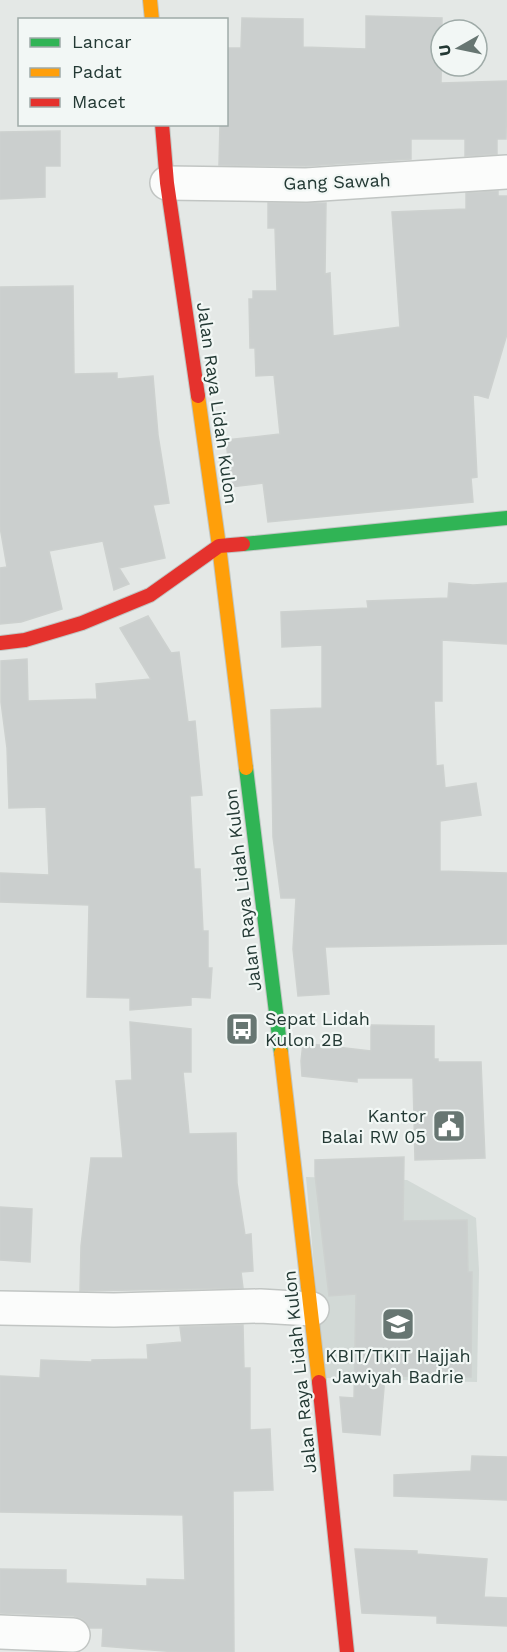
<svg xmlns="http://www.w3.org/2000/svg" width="507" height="1652" font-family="'Work Sans',sans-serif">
<rect width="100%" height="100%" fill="#e4e8e6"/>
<path fill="#d2d9d6" d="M306,1177L407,1180L476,1218L479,1270L477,1382L324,1378Z"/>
<path fill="#cbcfce" stroke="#cdd1cf" stroke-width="1.5" d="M366,16L442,18L441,83L507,81L506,139H497V154L465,156V139H411V159L306,166L219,165L220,124H226V48H241L242,18L303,19V47L366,49Z
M60,131V166H45V197L0,199V132Z
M498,191V196H507V334L488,398L473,394L477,477L471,478L473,502L268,522L263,483L231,487L226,440L280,434L274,375L256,376L255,348H250L249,299H253V291H277L275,228H268V203H326L325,274L330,273L333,336L400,327L392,212L466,209V193Z
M73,286L74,374L117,373V379L153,376L158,435L169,503L153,505L165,558L119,568L129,584L114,590L103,541L49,551L62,609L21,622L0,624V568L7,567L0,527V287Z
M449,583L473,585L507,583V644L442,640V701H434L436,766L443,765L445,788L476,783L481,815L440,821V871L507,873V944L325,947L329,994L298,996L293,949L296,898H281L273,837L271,710L322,708V645L282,647L281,612L368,608L367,601L448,598Z
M148,616L171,653L179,652L188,722L195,721L202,795L190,796L194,869H200L203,931H208V968H212L210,998L191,997V1005L130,1010V998L87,997L89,905L0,902V873L49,875L46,807L9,808L7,748L1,702V661L27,659L28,701L97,699L96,684L151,679L120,628Z
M130,1022L191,1029V1072H183L189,1134L236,1133L237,1183L245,1235L251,1234L253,1271L241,1272L243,1288L80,1291L81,1246L91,1158H123L116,1081L132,1080Z
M371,1025L434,1026V1059H438V1062H481L485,1158L415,1160L413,1078H357V1082L302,1076L301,1061L303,1043L371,1051Z
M404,1157L403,1221L467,1220L468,1272H472L471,1377L385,1376L380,1435L343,1432L340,1397L354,1398L356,1294L329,1296L315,1175V1160Z
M0,1207L32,1209L30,1262L0,1260Z
M243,1325L244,1368H250V1430L270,1429L273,1490L233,1491L234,1652H177L102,1646L103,1628H90L82,1619L74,1616L0,1613V1569L66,1570V1583L147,1586V1579L185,1580L183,1515L0,1512V1376L40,1378L41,1360L92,1362V1360L148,1359L147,1345L182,1342L180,1327Z
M472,1456L507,1457V1500L394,1496V1475L471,1471Z
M355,1549L417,1551V1554L487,1559L484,1597L507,1598V1626L437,1623V1616L362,1613Z"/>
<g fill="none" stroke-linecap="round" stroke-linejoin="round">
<defs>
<path id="street" d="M167,183L306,185L507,172
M0,1308L114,1310L260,1306L312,1309
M0,1632L73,1635"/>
<path id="fast" d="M243,544L507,518
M246,768L281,1053"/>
<path id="slow" d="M150,0L152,20
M198,396L219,546L246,768
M281,1053L319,1382"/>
<path id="jam" d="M162,124L167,183L198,396
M0,643L25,640L82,623L150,595L219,546L243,544
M319,1382L347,1652"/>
</defs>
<use href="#street" stroke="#c1c5c3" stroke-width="36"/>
<use href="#fast" stroke="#c0c6c3" stroke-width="16"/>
<use href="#slow" stroke="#c0c6c3" stroke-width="16"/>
<use href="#jam" stroke="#c0c6c3" stroke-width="16"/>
<use href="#street" stroke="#fbfcfb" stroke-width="33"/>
<use href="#fast" stroke="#30b455" stroke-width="14"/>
<use href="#slow" stroke="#ff9f0a" stroke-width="14"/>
<use href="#jam" stroke="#e5322d" stroke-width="14"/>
</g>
<defs>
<symbol id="bus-square" viewBox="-11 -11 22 22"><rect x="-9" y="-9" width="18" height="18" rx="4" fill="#677672" stroke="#f2f7f5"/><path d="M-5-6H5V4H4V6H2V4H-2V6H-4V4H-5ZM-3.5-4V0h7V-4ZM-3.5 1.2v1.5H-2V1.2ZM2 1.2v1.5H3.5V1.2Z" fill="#fff"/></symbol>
<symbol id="civic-square" viewBox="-11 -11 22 22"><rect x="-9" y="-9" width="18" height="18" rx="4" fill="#677672" stroke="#f2f7f5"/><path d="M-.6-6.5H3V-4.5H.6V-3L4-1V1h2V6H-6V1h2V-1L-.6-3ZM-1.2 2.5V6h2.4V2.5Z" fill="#fff"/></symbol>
<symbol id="school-square" viewBox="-11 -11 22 22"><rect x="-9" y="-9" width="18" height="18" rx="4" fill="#677672" stroke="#f2f7f5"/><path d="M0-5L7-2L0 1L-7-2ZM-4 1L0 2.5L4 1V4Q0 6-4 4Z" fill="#fff"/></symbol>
</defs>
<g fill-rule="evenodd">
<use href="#bus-square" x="223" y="1010" width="38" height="38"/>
<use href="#civic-square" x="430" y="1107" width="38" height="38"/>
<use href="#school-square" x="379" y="1305" width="38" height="38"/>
</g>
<g text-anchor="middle" stroke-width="4.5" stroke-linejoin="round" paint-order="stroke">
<g font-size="18" fill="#233934" stroke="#f2f7f5">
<text transform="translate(337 182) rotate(-2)" y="6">Gang Sawah</text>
<text transform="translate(217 403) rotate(82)" y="6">Jalan Raya Lidah Kulon</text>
<text transform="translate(243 890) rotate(-97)" y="6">Jalan Raya Lidah Kulon</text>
<text transform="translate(300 1372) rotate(-96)" y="6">Jalan Raya Lidah Kulon</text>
</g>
<g font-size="18" fill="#233934" stroke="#f2f7f5" text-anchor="start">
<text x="265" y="1025">Sepat Lidah<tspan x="265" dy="21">Kulon 2B</tspan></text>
<text x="426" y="1122" text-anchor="end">Kantor<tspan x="426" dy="21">Balai RW 05</tspan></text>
<text x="398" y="1362" text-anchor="middle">KBIT/TKIT Hajjah<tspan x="398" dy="21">Jawiyah Badrie</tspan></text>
</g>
</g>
<rect x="18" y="18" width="210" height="108" fill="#f2f7f5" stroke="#9faba8" stroke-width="1.5"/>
<rect x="30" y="38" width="30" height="9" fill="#30b455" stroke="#9faba8" stroke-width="1.5"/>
<text x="72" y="48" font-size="18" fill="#233934">Lancar</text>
<rect x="30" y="68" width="30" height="9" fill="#ff9f0a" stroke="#9faba8" stroke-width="1.5"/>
<text x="72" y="78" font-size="18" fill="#233934">Padat</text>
<rect x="30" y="98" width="30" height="9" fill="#e5322d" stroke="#9faba8" stroke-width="1.5"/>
<text x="72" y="108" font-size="18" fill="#233934">Macet</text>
<g transform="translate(459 48) rotate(261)"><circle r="28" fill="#f2f7f5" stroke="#9faba8" stroke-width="1.5"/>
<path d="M0-4.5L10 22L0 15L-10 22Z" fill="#677672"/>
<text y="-9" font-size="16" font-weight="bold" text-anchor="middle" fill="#233934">U</text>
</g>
</svg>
